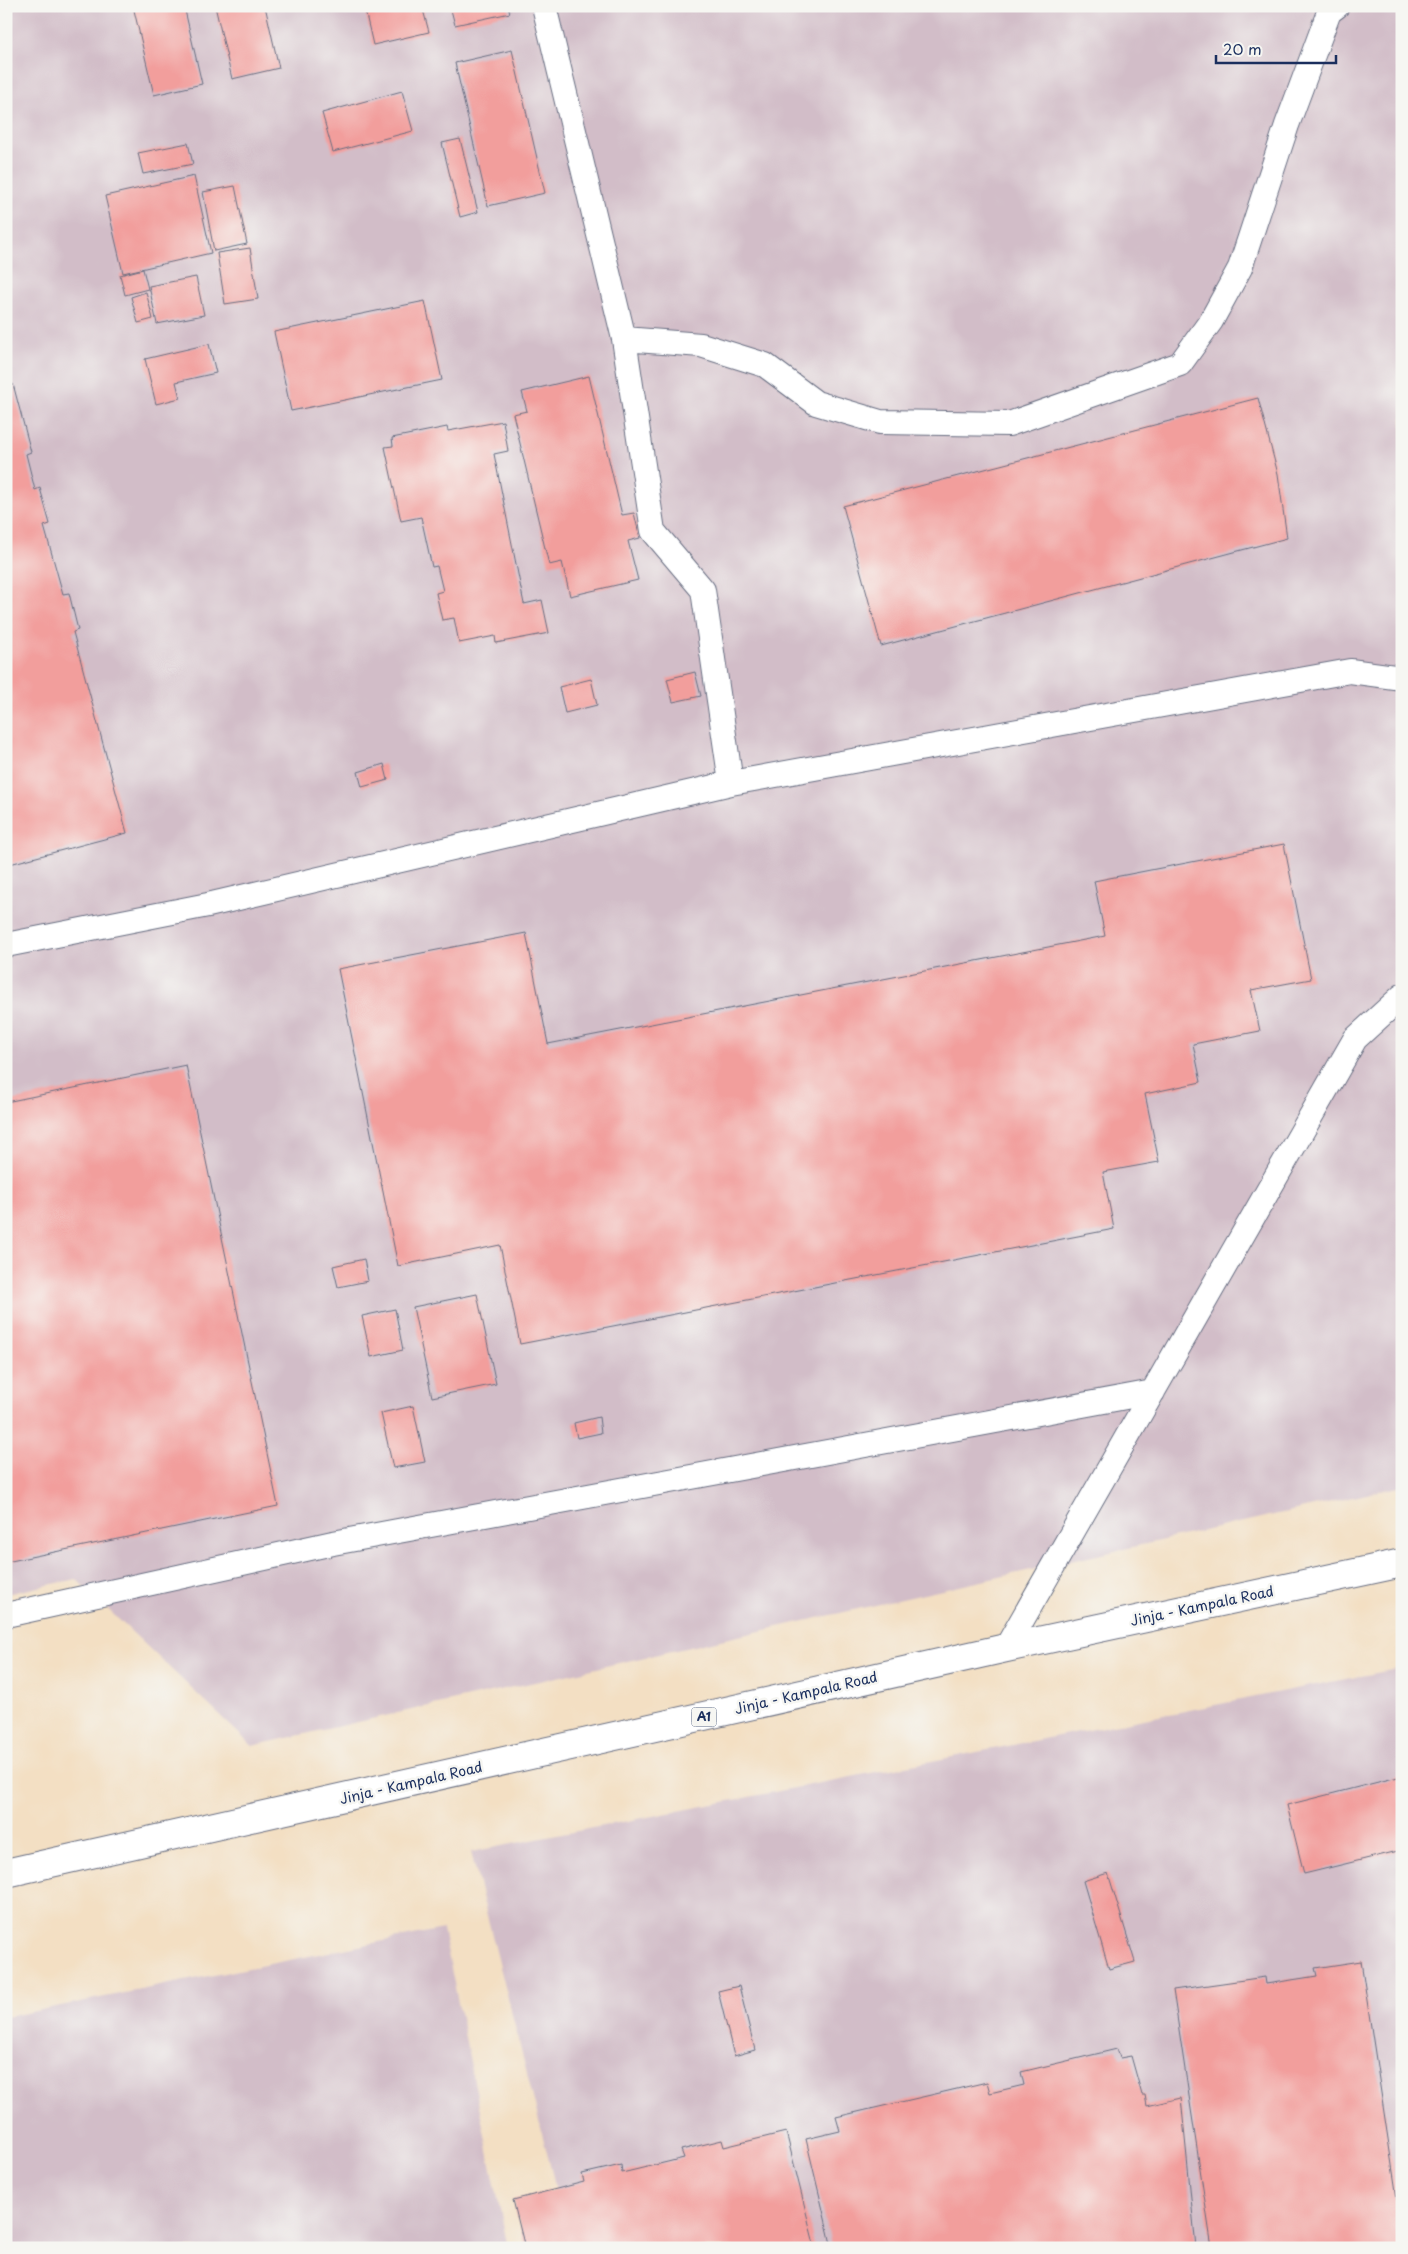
<svg xmlns="http://www.w3.org/2000/svg" width="1408" height="2254" font-family="'Playpen Sans',sans-serif">
<rect width="100%" height="100%" fill="#f6f6f2"/>
<filter id="ink" filterUnits="userSpaceOnUse"><feTurbulence type="fractalNoise" baseFrequency=".02" numOctaves="2"/><feDisplacementMap in="SourceGraphic" scale="10" xChannelSelector="R" yChannelSelector="G"/><feConvolveMatrix kernelMatrix="1 2 1 2 8 2 1 2 1" color-interpolation-filters="sRGB"/></filter>
<filter id="wash" filterUnits="userSpaceOnUse"><feTurbulence type="fractalNoise" baseFrequency=".0096" numOctaves="4" result="noise"/><feDisplacementMap in="SourceGraphic" scale="20" xChannelSelector="R" yChannelSelector="G"/><feGaussianBlur stdDeviation="1.12" result="paint"/><feColorMatrix in="noise" values="0 0 0 0 0 0 0 0 0 0 0 0 0 0 0 0 0 1.4 0 .05"/><feComposite in="paint" operator="in"/></filter>
<g filter="url(#wash)">
<rect width="100%" height="100%" fill="#f3dfc3"/>
<path fill="#d2bdc8" d="M6,6H1402V1486L252,1746L76,1579L6,1594Z
M1402,1668V2248H571L471,1852Z
M443,1929L508,2248H6V2017Z"/>
<g id="blocks">
<path fill="#f29e9c" d="M133,6H184L202,84L154,95Z
M215,6H265L279,68L232,79Z
M364,6H422L429,32L373,45Z
M450,6H508L510,13L455,25Z
M512,50L545,193L488,206L455,63Z
M402,91L413,131L333,152L322,113Z
M460,139L478,212L460,217L442,143Z
M188,143L193,164L143,174L138,153Z
M194,176L211,253L123,273L105,196Z
M235,186L247,244L214,251L203,192Z
M250,248L258,299L225,304L217,253Z
M143,269L148,289L125,295L120,275Z
M196,277L204,315L157,324L149,286Z
M146,292L153,319L138,323L131,297Z
M425,301L442,380L291,411L274,332Z
M209,344L216,373L176,382L180,398L156,404L145,359Z
M589,376L622,515L634,513L640,538L628,541L638,580L570,596L562,562L549,565L513,414L527,411L522,392Z
M13,384L31,452L26,454L35,490L40,488L50,524L44,526L63,594L69,593L78,630L73,632L127,833L6,865V385Z
M1258,398L1278,474L1287,538L881,646L843,506Z
M503,421L508,451L494,454L524,604L542,600L549,633L496,643L495,636L459,643L454,618L442,620L436,593L443,591L437,566L432,567L421,517L401,521L385,447L393,446L392,438L447,427L448,431Z
M695,672L701,696L673,702L667,679Z
M591,679L597,705L565,713L559,687Z
M384,764L388,780L362,787L358,772Z
M1284,844L1311,979L1251,990L1260,1031L1193,1044L1201,1082L1145,1094L1159,1162L1103,1172L1114,1229L520,1344L500,1245L398,1266L338,969L526,933L548,1044L1105,936L1094,881Z
M186,1065L278,1506L6,1562V1102Z
M364,1259L368,1281L338,1287L333,1266Z
M477,1294L496,1384L432,1397L413,1307Z
M395,1309L403,1350L371,1357L362,1316Z
M413,1406L425,1462L393,1468L381,1413Z
M599,1417L601,1433L577,1438L574,1423Z
M1402,1776V1850L1304,1874L1287,1805Z
M1108,1873L1135,1962L1109,1969L1083,1881Z
M1361,1961L1402,2231V2248H1212L1173,1990L1265,1977L1266,1984L1317,1976L1315,1968Z
M739,1986L755,2050L734,2056L718,1991Z
M1117,2049L1120,2058L1131,2056L1142,2095H1145L1147,2106L1181,2098L1196,2248H832L806,2139L840,2131L836,2117L987,2082L990,2093L1024,2085L1021,2072Z
M786,2132L815,2248H525L513,2200L584,2182L582,2174L621,2165L622,2173L684,2158L681,2150L722,2140L724,2147Z"/>
</g>
</g>
<g filter="url(#ink)">
<use href="#blocks" fill-opacity="0" stroke="#676d81" stroke-width="1"/>
<g fill="none" stroke-linecap="round" stroke-linejoin="round">
<defs>
<path id="service" d="M544,6L624,339L653,531L703,590L731,783
M624,339L701,345L765,365L816,403L880,422L1009,424L1180,364L1211,321L1240,268L1287,125L1329,12L1337,6
M6,945L208,905L731,783L1350,671L1402,678
M6,1615L333,1543L1153,1392
M1006,1648L1355,1039L1402,996"/>
<path id="trunk" d="M6,1873L1006,1648L1402,1563"/>
</defs>
<use href="#service" stroke="#676d81" stroke-width="26"/>
<use href="#trunk" stroke="#676d81" stroke-width="30"/>
<use href="#service" stroke="#fff" stroke-width="24"/>
<use href="#trunk" stroke="#fff" stroke-width="28"/>
</g>
</g>
<g text-anchor="middle" stroke-width="5" stroke-linejoin="round" paint-order="stroke">
<rect fill="#f6f6f2" stroke="#5d6b8a" stroke-width="1" x="691.5" y="1707.5" width="25" height="19" rx="4"/>
<g font-size="12" font-weight="bold" fill="#1b2f5e">
<text x="704" y="1721">A1</text>
</g>
<g font-size="14" fill="#1b2f5e" stroke="#f6f6f2">
<text transform="translate(1202 1606) rotate(-12)" y="5">Jinja - Kampala Road</text>
<text transform="translate(806 1693) rotate(-13)" y="5">Jinja - Kampala Road</text>
<text transform="translate(411 1783) rotate(-13)" y="5">Jinja - Kampala Road</text>
</g>
</g>
<rect width="1408" height="2254" fill="none" stroke="#f6f6f2" stroke-width="25"/>
<path d="M1216 55v8h120v-8" fill="none" stroke="#1b2f5e" stroke-width="2.5"/>
<text x="1223" y="55" font-size="15" fill="#1b2f5e" stroke="#f6f6f2" stroke-width="4" paint-order="stroke">20 m</text>
</svg>
